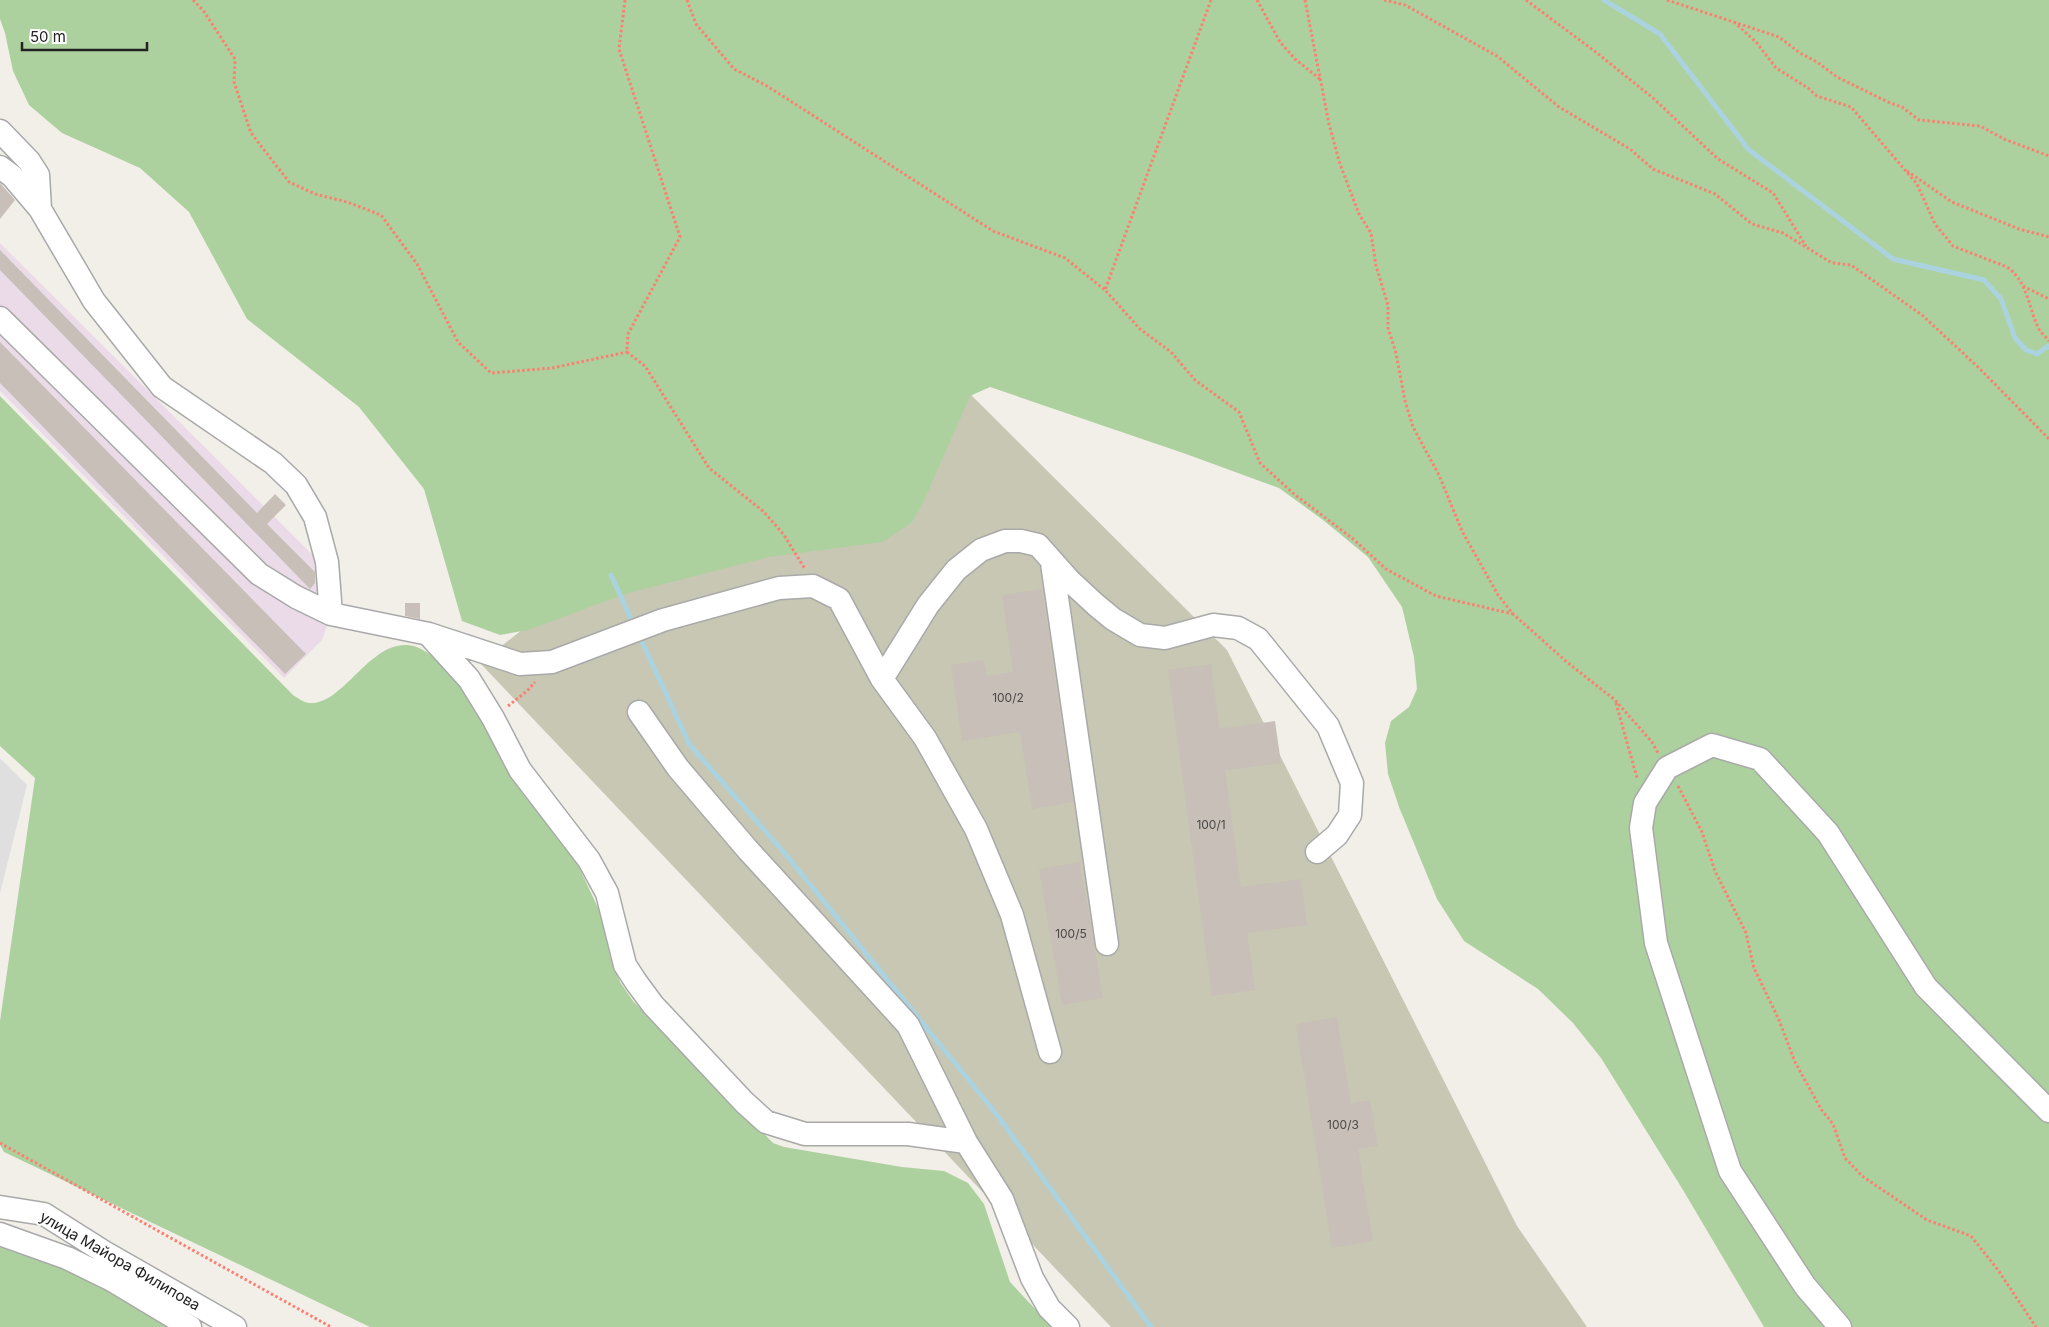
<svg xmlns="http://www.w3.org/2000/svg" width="2049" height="1327" font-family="Inter,sans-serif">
<rect width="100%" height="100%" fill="#f2efe9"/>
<path fill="#e0dfdf" d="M0,758L27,785L0,893Z"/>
<path fill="#ebdbe8" d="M0,243L342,584L322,640L284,678L0,391Z"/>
<path fill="#c7c7b4" d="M904,328L1227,650L1517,1226L1587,1327H1111L480,663Z"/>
<path fill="#add19e" d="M0,0H2049V1327H1764L1683,1190L1601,1058L1573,1023L1538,989L1464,941L1437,899L1399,807L1388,774L1385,743L1391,721L1409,707L1417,689L1414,657L1402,607L1368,557L1323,520L1279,488L1186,454L990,387L970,396L922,505L912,522L883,542L769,557L625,594L528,630L500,635L462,621L424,489L359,407L247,319L189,212L140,168L62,133L29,105L13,71L5,33L0,19Z
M0,396L293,695C298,698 304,703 310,703C342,705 368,645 405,645C421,644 439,661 451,671L577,863L600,912L611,960L620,982L633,1001L773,1143L784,1147L902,1167L944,1171L968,1183L984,1204L1010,1282L1052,1327H370L4,1152L0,1145V1021L35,778L0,746Z
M0,1241L26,1248L182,1327H0Z"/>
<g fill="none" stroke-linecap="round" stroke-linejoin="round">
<path stroke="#aad3df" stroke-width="5" d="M1604,0L1660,34L1749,150L1893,259L1984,280L2001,299L2015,338L2026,350L2037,354L2048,346L2049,347
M611,575L634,625
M639,635L689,744L787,856L997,1115L1151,1327"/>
</g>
<path fill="#c7bfb8" d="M0,183L15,200L0,219Z
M0,250L257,513L275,494L286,505L267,524L315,572V583L310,589L0,270Z
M0,342L306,654L285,674L0,383Z
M1042,589L1073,802L1032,809L1020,732L962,741L951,665L984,660L987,676L1013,672L1002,595Z
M405,603H420V619L405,616Z
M1211,664L1219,729L1275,721L1281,763L1225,770L1241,887L1301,879L1307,925L1247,933L1255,990L1212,996L1168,670Z
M1080,862L1103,998L1062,1005L1039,869Z
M1337,1017L1351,1104L1370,1100L1378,1146L1358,1149L1373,1241L1332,1248L1296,1024Z"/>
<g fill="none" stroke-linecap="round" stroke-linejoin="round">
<defs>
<path id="minor" d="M0,131L29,161L38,175L40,209
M0,167L12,176L40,209L94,301L162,387L273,463L296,485L315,517L327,562L331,614L429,634L520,664L552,662L663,620L779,588L813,586L839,599L882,679L925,738L976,829L1012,915L1050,1052
M0,318L259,574L296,597L331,614
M1052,563L1107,944
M430,636L469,679L493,718L520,770L589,860L607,893L625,965L636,982L653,1005L744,1102L766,1122L805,1134H908L966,1142
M882,679L928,605L956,570L981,550L1005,541H1021L1038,545L1070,581L1096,605L1113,619L1140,635L1165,638L1213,625L1238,628L1258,639L1328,726L1352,783L1350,815L1337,835L1317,852
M639,712L678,768L748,850L908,1025L966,1142L1002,1199L1032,1278L1049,1308L1068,1327
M0,1207L44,1214L104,1252L235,1327
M0,1234L67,1258L112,1280L190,1327
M1840,1327L1805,1286L1730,1171L1656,943L1641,828L1645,803L1667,768L1712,745L1760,759L1828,833L1926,987L2049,1111"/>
</defs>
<use href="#minor" stroke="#a9a9a9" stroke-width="25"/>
<path stroke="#fa8072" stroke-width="3" stroke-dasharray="2.5 2.5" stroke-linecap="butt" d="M193,0L203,10L235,59L234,82L251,133L289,182L315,194L347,202L381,215L417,264L458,342L491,373L552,368L627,352
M625,0L619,49L680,237L628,334L627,352
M687,0L696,24L734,69L767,86L993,231L1065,258L1105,290
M1211,0L1105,290L1140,329L1171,352L1195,380L1239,412L1260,463L1294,494L1352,538L1386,569L1436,596L1513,614
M1257,0L1280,42L1295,59L1321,80
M1305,0L1329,124L1340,164L1359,214L1371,233L1376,266L1388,305V328L1396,353L1405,401L1413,427L1439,475L1462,531L1498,595L1513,614L1568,663L1615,700L1652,742L1658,753
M1384,0L1405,5L1497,56L1559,107L1630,149L1653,169L1715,194L1752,224L1783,233L1832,263L1851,265L1922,315L1979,368L2049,439
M1526,0L1597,53L1653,98L1718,159L1773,193L1806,246
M1667,0L1779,37L1800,53L1817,62L1837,77L1890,103L1902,107L1919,120L1980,126L2004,139L2049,156
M1734,22L1757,43L1776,68L1808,88L1817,96L1851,107L1917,184L1935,224L1953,246L2007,267C2029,283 2028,308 2039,329C2041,333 2046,337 2049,341
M1907,171L1952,202L2019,229L2049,237
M2023,286L2049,299
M627,352L645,366L709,468L764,512L784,535L805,569
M1616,703L1637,778
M508,706L527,691L535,682
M1678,786L1702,832L1715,871L1746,933L1754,968L1779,1020L1795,1062L1821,1109L1833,1124L1845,1158L1862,1176L1927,1220L1971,1236L1998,1270L2036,1327
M0,1143L331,1327"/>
<use href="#minor" stroke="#fff" stroke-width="22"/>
</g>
<g text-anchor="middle" stroke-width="4" stroke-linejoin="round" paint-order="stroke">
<g font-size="12" fill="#4b4948">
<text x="1008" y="702">100/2</text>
<text x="1211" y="829">100/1</text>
<text x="1071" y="938">100/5</text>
<text x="1343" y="1129">100/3</text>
</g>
<g font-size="15" fill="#222" stroke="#fff">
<text transform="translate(120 1261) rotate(30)" y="5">улица Майора Филипова</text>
</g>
</g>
<path d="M22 42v8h125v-8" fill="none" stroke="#222222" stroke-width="2.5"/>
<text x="30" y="42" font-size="15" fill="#222222" stroke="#ffffff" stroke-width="4" paint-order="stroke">50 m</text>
</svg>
